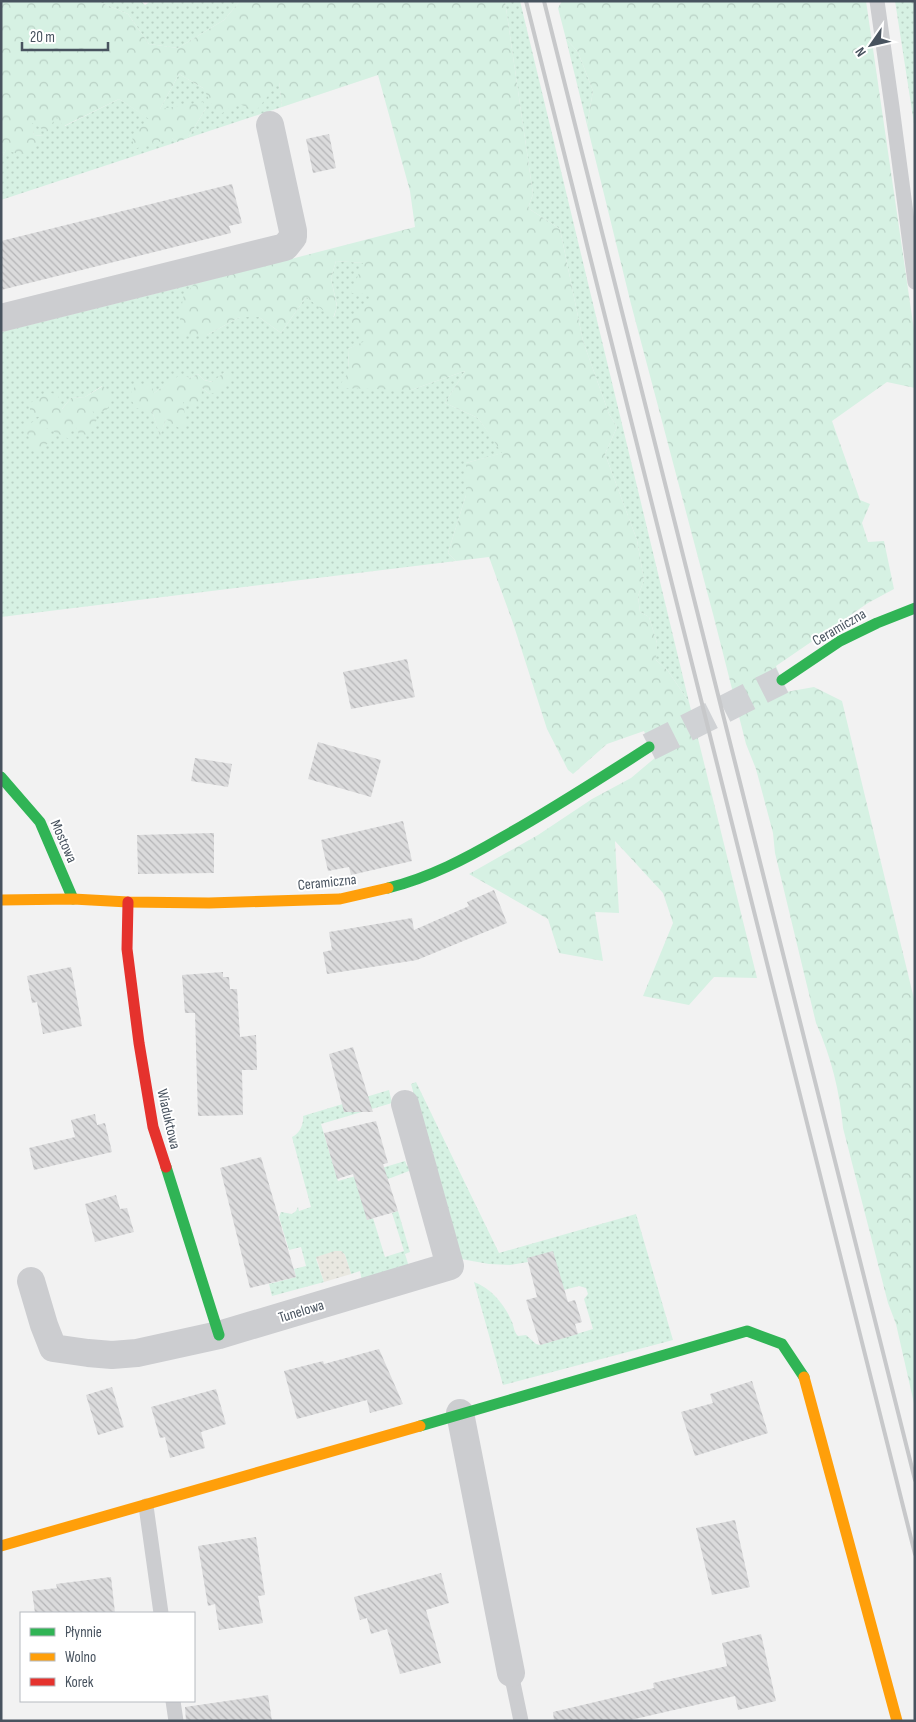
<svg xmlns="http://www.w3.org/2000/svg" width="916" height="1722" font-family="'Sofia Sans Condensed',sans-serif">
<defs>
<pattern id="grass-dots" width="8" height="8" patternUnits="userSpaceOnUse" patternTransform="scale(1.25)"><rect width="8" height="8" fill="#d6f1e3"/><path d="M2 2h.1M6 6h.1" fill="none" stroke="#b9d1c5" stroke-width="1.8" stroke-linecap="round"/></pattern>
<pattern id="forest-crowns" width="20" height="18" patternUnits="userSpaceOnUse" patternTransform="scale(1.25)"><rect width="20" height="18" fill="#d6f1e3"/><path d="M2 6a3 3 0 1 1 6 0M12 15a3 3 0 1 1 6 0" fill="none" stroke="#b9d1c5"/></pattern>
<pattern id="sand-dots" width="8" height="8" patternUnits="userSpaceOnUse" patternTransform="scale(1.25)"><rect width="8" height="8" fill="#e9e8e1"/><path d="M2 2h.1M6 6h.1" fill="none" stroke="#c9c9c3" stroke-width="1.8" stroke-linecap="round"/></pattern>
<pattern id="building-back-hatch" width="6" height="6" patternUnits="userSpaceOnUse" patternTransform="scale(1.25)"><rect width="6" height="6" fill="#dbdbdc"/><path d="M-1 5l2 2M0 0l6 6M5-1l2 2" fill="none" stroke="#b4b4b6"/></pattern>
</defs>
<rect width="100%" height="100%" fill="#f2f2f2"/>
<path fill="url(#grass-dots)" fill-rule="evenodd" d="M97,1H141L145,5L151,1H240L224,20L178,48L149,44L128,14Z
M505,1H520L689,702L668,671L655,659L657,643L649,617L640,612L638,596L644,580L637,540L605,454L617,427L609,414L583,341L560,229L528,208L533,194Z
M895,1H915V130Z
M566,39L578,52L593,91L587,125Z
M179,74L203,88L237,103L279,81L282,107L188,138L206,108L160,109Z
M119,99L150,119L177,142L1,200V159L6,150L44,136L34,135L31,123L57,116L65,126Z
M336,261L364,263L379,294L365,342L348,349L349,371L411,390L465,371L445,403L478,418L503,453L466,463V495L448,553L456,561L1,617V332L194,284L207,335L240,317H259L281,333L306,297L334,317L337,306L331,278ZM226,371L210,394L202,388L183,401L166,419L160,435L152,411L154,393L180,376L190,378L198,374L204,380L213,382ZM102,386L92,410L74,422L45,428L41,417L61,410L71,398L85,397Z
M416,1082L499,1253L636,1214L673,1340L503,1385L474,1282C491,1288 505,1305 512,1322C514,1327 514,1332 518,1336L526,1335L536,1344L540,1345L593,1329L584,1299L588,1294L586,1288L579,1286L564,1290L527,1258L528,1262L510,1265L489,1264L461,1259L411,1084Z
M389,1090L392,1103L321,1124L338,1181L359,1175L367,1220L373,1218L385,1257L404,1251L392,1213L398,1211L410,1252L405,1254L409,1267L362,1281L360,1271L351,1274L345,1255L341,1251L316,1259L324,1282L272,1296L269,1284L296,1277L294,1269L306,1266L301,1247L289,1250L279,1217L281,1212L292,1214L296,1211L298,1207L299,1211L311,1207L292,1137C299,1134 304,1125 303,1116Z
M405,1161L407,1166L410,1165L409,1171L388,1179L387,1177L362,1174Z"/>
<path fill="url(#forest-crowns)" d="M1,1H97L128,14L149,44L178,48L224,20L240,1H505L533,194L528,208L560,229L583,341L609,414L617,427L605,454L637,540L644,580L638,596L640,612L649,617L657,643L656,660L668,671L689,702L757,978L714,977L689,1005L643,996L673,923L663,893L615,841L619,913L595,912L603,961L559,953L548,919L469,874L538,835L592,799L631,778L656,757L644,731L607,744L573,774L568,770L547,729L513,623L489,557L456,561L448,553L466,495V463L502,453L478,418L445,403L465,371L411,390L338,388L349,371L348,349L365,341L346,323L378,295L351,293L363,263L336,261L331,278L337,307L333,318L306,297L281,333L259,317H240L207,335H178L183,297L194,284L415,227L410,191L378,75L282,107L279,82L256,111L237,103L218,116L203,88L179,74L160,109L203,102L206,108L188,138L177,142L172,138L134,149L132,135L149,119L119,99L64,126L56,117L47,132L32,123L34,135L45,136L21,155L6,150L1,159Z
M562,1H866L915,337V388L887,382L832,421L860,500L870,504L862,523L868,542L884,541L894,589L868,603L776,666L786,692L814,687L842,701L915,1003V1408L896,1324L888,1303L843,1128C840,1093 831,1056 816,1023L775,853L773,833L756,769L746,744L713,614L631,304L587,125L593,91L578,52L566,39L558,8Z
M226,371L235,375C228,385 222,391 210,394L202,388L201,403L192,406L183,402L186,423L179,428L166,419L160,436L152,411L136,408L129,396L136,385H151L154,393L180,375L190,378L198,374L204,380L212,382Z
M103,386L113,398L106,411L92,410L97,419L90,435L79,434L74,423L69,439L46,428L52,441L34,452L25,427L40,417L30,416V403L48,392L58,395L62,409L71,398L85,397Z"/>
<path fill="url(#sand-dots)" d="M335,1251H341L345,1255L351,1274L324,1282L316,1257Z"/>
<path fill="url(#building-back-hatch)" d="M329,134L336,168L313,173L306,139Z
M232,184L242,223L229,226L231,233L1,290V241Z
M407,659L415,697L351,709L343,672Z
M318,742L381,760L371,797L308,779Z
M195,758L232,764L228,787L191,781Z
M403,821L412,861L351,875L349,867L328,871L321,840Z
M214,833V873L138,874L137,835Z
M494,890L507,923L417,960L327,974L323,952L332,950L329,932L412,918L414,930L469,906L467,902Z
M71,967L82,1026L43,1034L37,1002L32,1003L27,976Z
M223,972V977H229L230,989H237L240,1037L256,1035L257,1070H242L243,1115L198,1116L195,1013H185L182,975Z
M353,1047L373,1112H344L329,1054Z
M95,1114L97,1125L105,1123L112,1152L34,1170L29,1148L75,1137L71,1120Z
M376,1121L388,1163L383,1164L398,1211L367,1220L353,1174L337,1179L324,1133Z
M261,1157L296,1277L250,1288L220,1168Z
M116,1195L120,1209L127,1208L134,1232L95,1242L85,1204Z
M553,1251L568,1302L575,1300L582,1322L575,1324L578,1334L540,1345L526,1300L537,1297L527,1258Z
M379,1349L403,1404L370,1413L367,1400L297,1419L284,1371L323,1361L324,1364Z
M752,1381L768,1433L695,1456L681,1412L713,1403L710,1394Z
M112,1387L124,1427L98,1435L86,1395Z
M216,1389L226,1424L201,1432L205,1448L170,1458L165,1437L160,1438L151,1407Z
M735,1520L750,1587L712,1595L696,1528Z
M256,1537L265,1595L258,1596L263,1623L219,1630L215,1604L208,1606L198,1546Z
M441,1573L449,1603L426,1610L441,1663L400,1674L387,1629L371,1634L367,1618L360,1620L354,1597Z
M111,1577L115,1613H35L32,1591L57,1588L56,1584Z
M761,1634L776,1701L738,1710L735,1696L626,1721H554L553,1712L654,1688L653,1683L727,1666L722,1643Z
M268,1695L272,1721H186L185,1707Z"/>
<g fill="none" stroke-linecap="round" stroke-linejoin="round">
<path stroke="#d0d2d5" stroke-width="28" stroke-dasharray="28 14" stroke-linecap="butt" d="M649,747L782,680"/>
<path stroke="#cccdd0" stroke-width="15" d="M877,1L892,107L915,282
M146,1506L161,1613
M511,1673L521,1721
M173,1701L176,1721"/>
<path stroke="#cccdd0" stroke-width="28" d="M1,318L285,247L293,237V231L270,125
M31,1281L44,1325L53,1348L88,1353L112,1355L137,1353L219,1335L450,1266L405,1104
M460,1413L511,1673"/>
<path stroke="#30b455" stroke-width="11" d="M782,680L840,641L877,623L915,608
M1,777L40,822L73,899
M388,888C429,878 467,858 503,837C553,809 601,778 649,747
M166,1167L219,1335
M420,1426L747,1331L782,1344L804,1377"/>
<path stroke="#ff9f0a" stroke-width="11" d="M1,900L73,899L128,902L209,903L340,899L388,888
M804,1377L897,1721
M1,1546L420,1426"/>
<path stroke="#e5322d" stroke-width="11" d="M128,902L127,949L139,1043L153,1127L166,1167"/>
<path stroke="#c7c8ca" stroke-width="4" d="M526,1L915,1554
M544,1L915,1480"/>
</g>
<g text-anchor="middle" stroke-width="4" stroke-linejoin="round" paint-order="stroke">
<g font-size="15" fill="#48535f" stroke="#fff">
<text transform="translate(839 627) rotate(-30)" y="5">Ceramiczna</text>
<text transform="translate(64 841) rotate(66)" y="5">Mostowa</text>
<text transform="translate(327 882) rotate(-6)" y="5">Ceramiczna</text>
<text transform="translate(169 1119) rotate(77)" y="5">Wiaduktowa</text>
<text transform="translate(301 1311) rotate(-17)" y="5">Tunelowa</text>
</g>
</g>
<rect width="916" height="1722" fill="none" stroke="#48535f" stroke-width="5"/>
<rect x="20" y="1612" width="175" height="90" fill="#ffffff" stroke="#b6babf"/>
<rect x="30" y="1628" width="25" height="8" fill="#30b455" stroke="#b6babf"/>
<text x="65" y="1637" font-size="15" fill="#48535f">Płynnie</text>
<rect x="30" y="1653" width="25" height="8" fill="#ff9f0a" stroke="#b6babf"/>
<text x="65" y="1662" font-size="15" fill="#48535f">Wolno</text>
<rect x="30" y="1678" width="25" height="8" fill="#e5322d" stroke="#b6babf"/>
<text x="65" y="1687" font-size="15" fill="#48535f">Korek</text>
<g transform="translate(871 45) rotate(236)" stroke="#ffffff" stroke-width="4" paint-order="stroke">
<path d="M0-4L9 19L0 12L-9 19Z" fill="#48535f"/>
<text y="-8" font-size="14" font-weight="bold" text-anchor="middle" fill="#48535f">N</text>
</g>
<path d="M22 42v8h86v-8" fill="none" stroke="#48535f" stroke-width="2.5"/>
<text x="30" y="42" font-size="15" fill="#48535f" stroke="#ffffff" stroke-width="4" paint-order="stroke">20 m</text>
</svg>
